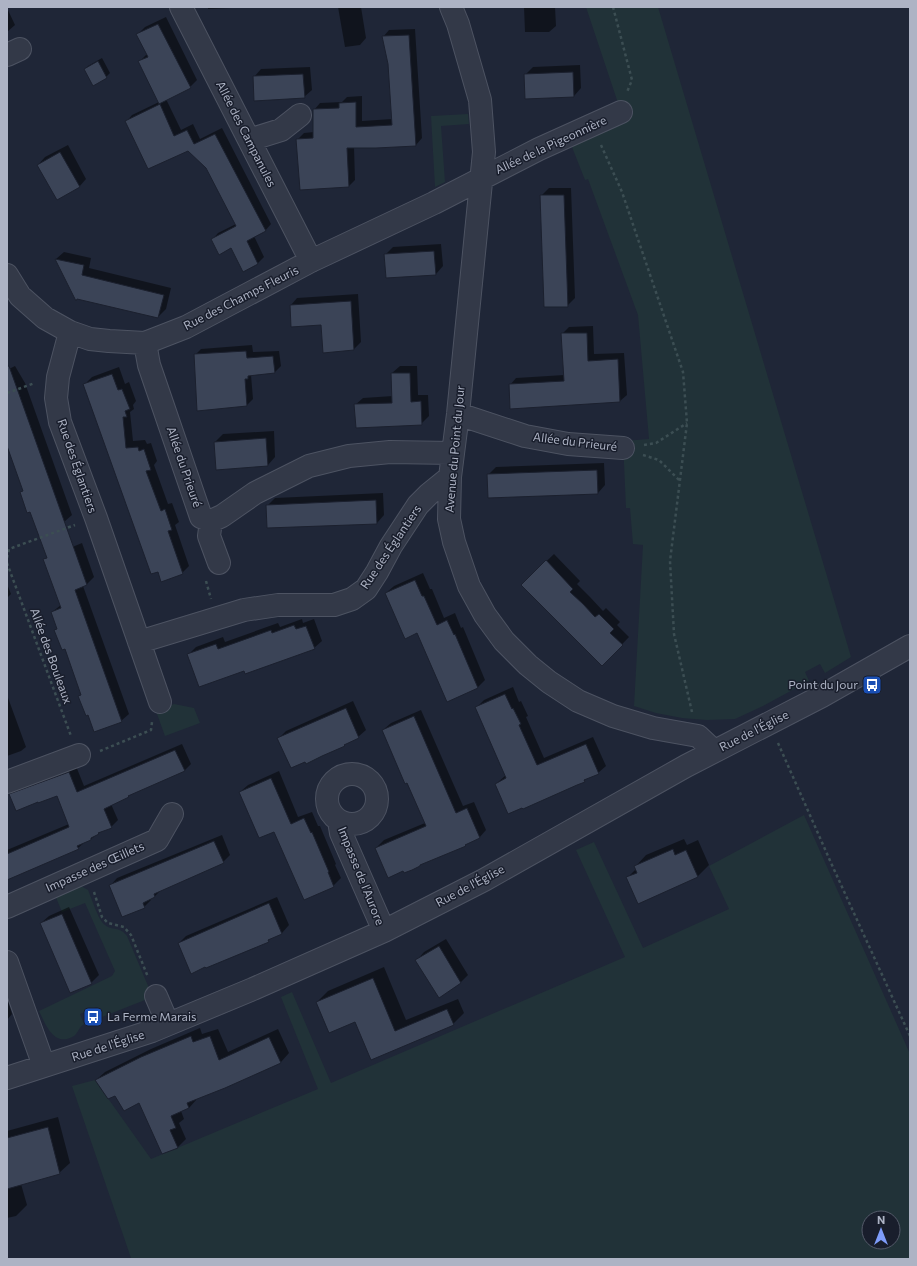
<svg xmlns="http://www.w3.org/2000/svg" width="917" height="1266" font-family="Commissioner,sans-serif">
<rect width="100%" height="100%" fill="#1f2637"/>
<path fill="#213238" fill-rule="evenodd" d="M586,7H658L851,657L825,673L820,664L805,672L809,681L763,706L735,719L707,720L682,718L656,713L634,706L643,545L633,544L630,508H626L623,441L649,439L638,315L588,179L585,180L570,142L623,118Z
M468,114L469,124L441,126L445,182L435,187L431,116Z
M174,704L194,708L200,723L165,736L156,711Z
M804,815L910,1054V1259H128L131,1258L72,1086L95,1080L151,1159L318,1089L281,997L292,992L331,1083L625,957L576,850L594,842L643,948L729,909L709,866ZM869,1218H893V1242H869Z
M76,886H81L88,890C92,899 98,920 105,925C112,931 120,926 127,936L151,993L150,998L102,1017L97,1007L80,1014L84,1024C79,1027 78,1033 74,1036C54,1048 46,1025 39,1011L112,976L115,971L85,903L62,912L55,895Z"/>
<path fill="#0007" d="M208,7H257L208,9Z
M338,7H361L366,38L360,45L345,47Z
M524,7H555L556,26L549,32H525Z
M7,8L15,25L7,32Z
M166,17L197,80L190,87L166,99L181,130L193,124L200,139L222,128L271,224L265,231L254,236L264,257L258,263L243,271L231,247L212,240L218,233L236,224L207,168L189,150L126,122L132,115L159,102L139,62L147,54L138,34L145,27Z
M415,29L422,138L416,145L354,147L355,180L349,186L297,140L304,133L314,132V110L320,103L342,102L347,97L362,96V121L392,119L389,63L383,37L389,30Z
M102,58L110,73L106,77L85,69L88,66Z
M580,65L581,88L574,96L525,75L533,67Z
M310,67L312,90L304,97L254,77L261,69Z
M68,145L86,179L79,187L38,165L45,157Z
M549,188H571L575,298L567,306L541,196Z
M441,244L443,266L436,274L385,255L393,247Z
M64,252L91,258L89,268L171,288L166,309L158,317L78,298L76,299L56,259Z
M358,294L361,342L354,349L322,324L291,305L297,298Z
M593,326L594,354L624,353L627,395L620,401L511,408L510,385L516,378L564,375L562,334L569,327Z
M252,345L253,352L279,351L281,366L275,372L251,375L253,399L247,405L198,410L195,355L201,349Z
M15,366L25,383L72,515L64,522L30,511L21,493L24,490L10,450L7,451V370Z
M400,366H417L418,395H428L429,416L421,424L355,405L363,398L393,396L392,373Z
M119,367L125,384L129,382L136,401L133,405L134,409L130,412L133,441L145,440L147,444L151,443L157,461L154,465L168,504L172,503L179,522L175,525L189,566L182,573L85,384L92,377Z
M274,431L275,457L268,465L217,468L215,442L223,434Z
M604,463L605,485L598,493L488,475L496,467Z
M383,493L384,515L377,523L267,506L275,498Z
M82,543L94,577L87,584L83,586L129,714L121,721L89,714L79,696L82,694L65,648L56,630L58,628L52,612L61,605L53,555Z
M554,554L580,581L577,584L590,597L603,611L606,608L620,622L617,625L629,637L602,665L522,585Z
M423,573L430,589H432L444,618L455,613L461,628L463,627L485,680L478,687L447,701L417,632L386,593L394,586Z
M7,584L11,594L7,598Z
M302,619L303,623L314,619L322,641L314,648L244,669L189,654L196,647L223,637L225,642L278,623L280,627Z
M513,687L519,702L521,701L528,716L526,717L544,758L593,737L606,766L598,773L587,778L584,781L496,784L506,775L476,708L484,700Z
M7,695L26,747L21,751L7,756Z
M353,701L366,730L358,737L348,742L344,745L306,762L279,738L286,731Z
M421,710L463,806L474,802L486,830L479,838L468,842L465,846L376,848L384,840L425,823L383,730L391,723Z
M182,744L191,764L184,771L131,793L128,797L111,804L118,820L111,827L102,831L91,839L85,842L78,848L7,873V850L69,824L57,794H11L17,788L76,766L84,786Z
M279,771L298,817L312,812L318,826H320L336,864L335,865L341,878L333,886L274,830L240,792L248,785Z
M222,835L230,855L223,862L162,889L155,896L151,898V900L144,907L110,886L117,878Z
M684,839L687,845L698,840L709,865L698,876L627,878L636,869L635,867L646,855Z
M277,897L289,925L282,933L271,937L268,941L179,943L186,936Z
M69,907L99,975L91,983L41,923L49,916Z
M446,939L468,975L460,983L417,960L424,952Z
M384,967L406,1020L458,999L464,1013L453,1024L372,1059L356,1021L317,1002L328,991Z
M7,998L12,1014L7,1020Z
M200,1028L202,1034L218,1029L228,1052L278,1029L289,1053L281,1062L224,1088L197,1098V1099L189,1108L181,1111L184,1119L179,1123L186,1139L178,1147L163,1153L139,1102L115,1095L96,1080L105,1072L151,1049Z
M58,1117L70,1163L59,1173L21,1184L27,1205L16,1216L7,1218V1131Z"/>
<path fill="#3b4457" stroke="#1b202e" d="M158,24L191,88L159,104L138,61L148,57L136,34Z
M409,35L416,146L376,148H347L349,187L300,190L296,139L313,138V109L339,108V103L356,102V127L392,125L388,64L382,36Z
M98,61L107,78L93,86L84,69Z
M573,72L574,97L525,99L524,74Z
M303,74L305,98L254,101L253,76Z
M160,104L174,136L187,130L194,144L215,134L266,231L247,241L258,264L243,272L231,248L219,255L211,239L236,226L206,168L188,151L148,169L125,121Z
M60,152L80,187L57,200L37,165Z
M540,195H564L568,307H544Z
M434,251L436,275L386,278L384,254Z
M55,259L84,265L82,275L164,295L158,318L77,299L76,301Z
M351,301L354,350L323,353L321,325L291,327L290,305Z
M561,333H587L588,361L618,359L620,402L510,409L509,384L564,381Z
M246,351L247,358L273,356L275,373L248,376V379H245L247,406L197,411L194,354Z
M7,366H9L87,585L75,590L122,722L94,732L88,715L86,716L78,696L81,695L65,649L62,650L54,630L57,629L51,612L61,608L43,559L47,558L30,512L27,513L20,492L23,491L7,446Z
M391,373H410L411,402L421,401L422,425L356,428L354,404L392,403Z
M112,374L118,390L122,389L130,409L125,411L127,417H123L126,448L138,447L139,451L144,449L151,470L146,471L161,511L165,509L172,530L168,531L183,574L161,582L158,572L151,574L83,384Z
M266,438L268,466L216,470L214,442Z
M597,470L598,494L488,498L487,474Z
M376,500L377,524L267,528L266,505Z
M546,560L573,589L570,592L583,604L595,617L599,614L614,629L610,633L623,645L602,666L521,585Z
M415,580L422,596H424L437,625L447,620L454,635L455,634L478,688L447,702L417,633L405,639L385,593Z
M294,625L296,629L306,626L315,649L245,674L244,671L199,687L187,654L216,644L218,649L271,630L272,633Z
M505,694L512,709L513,708L521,724L519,725L537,765L586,744L599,774L584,780L585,782L577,785L523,809L522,808L508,814L495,784L506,778L475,707Z
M346,708L359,738L344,745L345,746L322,756L306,764L305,762L291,768L277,738Z
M414,716L456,813L467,808L480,838L465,845L466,846L420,865V866L412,870L404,873L403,871L388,878L375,848L426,826L407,783L405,784L382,730Z
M175,750L185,771L128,796L129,797L104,809L112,828L98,833L99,834L91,838V840L77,846L79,849L7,880V854L69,827L57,796L38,803V802L16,811L9,794L69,772L77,792Z
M271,778L291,824L304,818L311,833L312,832L329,872H328L334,887L304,900L274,832L259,838L239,792Z
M214,841L224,863L154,894L155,897L143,903L145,908L122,917L109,885Z
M673,849L675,855L686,850L698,877L638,904L626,877L637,873L634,866Z
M269,903L282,934L268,940L269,942L206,968L205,967L191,974L178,943Z
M62,914L92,984L70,993L40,923Z
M439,946L461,983L439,998L415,960Z
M373,978L395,1031L447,1009L454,1025L371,1060L355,1022L329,1033L316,1002Z
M191,1036L193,1042L210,1036L219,1060L269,1037L281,1063L225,1088L187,1103L189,1108L171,1116L176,1128L170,1130L178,1148L162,1154L139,1103L124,1111L115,1096L108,1099L95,1080L141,1057Z
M48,1127L60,1174L7,1189V1138Z"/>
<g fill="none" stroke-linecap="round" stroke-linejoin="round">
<defs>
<path id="minor" d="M181,7L311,261
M451,7L458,24L480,100L484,152L458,414L450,477L449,519L454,542L469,586L485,615L504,641L528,665L549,682L578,701L613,716L653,728L698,736L714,751
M7,55L20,49
M249,140L281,130L300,115
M7,275L20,296L45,318L70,332L90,339L109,341L145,343L186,327L311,261L434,203L539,149L621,112
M70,332L58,377L56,398L60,422L96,518L160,702
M145,343L149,365L201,517L211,521L222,516L255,493L309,466L349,456L390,452L453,453
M458,414L525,436L568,444L623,448
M211,521L209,536L219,563
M139,642L244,610L278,605H334L352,599L366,589L377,572L391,546L418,505L429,494L450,477
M327 799a25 25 0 1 1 50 0a25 25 0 1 1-50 0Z
M7,782L79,755
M339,821L341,833L384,931
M7,907L157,840L172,814
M7,962L44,1066
M156,996L168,1024
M7,1078L152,1031L253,989L384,931L484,880L686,766L822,696L910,646"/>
</defs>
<use href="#minor" stroke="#4d5362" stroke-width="24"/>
<path stroke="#3c4e53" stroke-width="2.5" stroke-dasharray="3 3" stroke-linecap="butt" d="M613,7L632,80L627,92
M601,145L622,192L683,372L687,423L670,561L674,634L692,712
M7,393L35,383
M644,445L656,443L687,423
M643,455L659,460L680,481
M7,558L9,549L75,525
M7,563L71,736
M206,581L211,599
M778,743L832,865L910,1036
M100,751L151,730L152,722
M94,892L102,917L108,923L124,927L131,935L148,977"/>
<use href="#minor" stroke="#333948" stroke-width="22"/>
</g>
<defs>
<symbol id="bus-square" viewBox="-11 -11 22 22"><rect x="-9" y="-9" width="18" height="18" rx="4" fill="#1a4fb4" stroke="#191e2c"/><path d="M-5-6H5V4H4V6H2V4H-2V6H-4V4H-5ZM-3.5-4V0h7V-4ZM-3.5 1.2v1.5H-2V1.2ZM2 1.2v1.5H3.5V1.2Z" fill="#fff"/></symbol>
</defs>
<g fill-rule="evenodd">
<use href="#bus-square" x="861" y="674" width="22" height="22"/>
<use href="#bus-square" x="82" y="1006" width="22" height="22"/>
</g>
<g text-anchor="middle" stroke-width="3" stroke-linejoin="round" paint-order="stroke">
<g font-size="12" fill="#adb3c4" stroke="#191e2c">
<text transform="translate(246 134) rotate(63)" y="4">Allée des Campanules</text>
<text transform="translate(551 145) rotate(-25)" y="4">Allée de la Pigeonnière</text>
<text transform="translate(241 298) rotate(-27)" y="4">Rue des Champs Fleuris</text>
<text transform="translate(575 442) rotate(7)" y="4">Allée du Prieuré</text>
<text transform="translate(455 449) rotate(-85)" y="4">Avenue du Point du Jour</text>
<text transform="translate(77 466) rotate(71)" y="4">Rue des Églantiers</text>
<text transform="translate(184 467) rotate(71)" y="4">Allée du Prieuré</text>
<text transform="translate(391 547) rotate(-56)" y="4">Rue des Églantiers</text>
<text transform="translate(51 656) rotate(70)" y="4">Allée des Bouleaux</text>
<text transform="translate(754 731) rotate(-27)" y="4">Rue de l'Église</text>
<text transform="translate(95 867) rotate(-24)" y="4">Impasse des Œillets</text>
<text transform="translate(361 876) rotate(68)" y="4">Impasse de l'Aurore</text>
<text transform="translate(470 886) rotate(-28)" y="4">Rue de l'Église</text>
<text transform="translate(108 1046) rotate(-18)" y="4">Rue de l'Église</text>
</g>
<g font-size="12" fill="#adb3c4" stroke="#191e2c" text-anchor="end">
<text x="858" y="689">Point du Jour</text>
<text x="107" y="1021" text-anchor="start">La Ferme Marais</text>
</g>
</g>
<rect width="917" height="1266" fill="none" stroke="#adb3c4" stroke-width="16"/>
<g transform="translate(881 1230)"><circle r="19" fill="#191e2c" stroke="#545a69"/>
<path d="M0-3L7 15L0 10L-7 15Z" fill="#7e9cf9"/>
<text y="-6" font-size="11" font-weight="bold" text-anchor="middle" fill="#adb3c4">N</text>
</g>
</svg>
